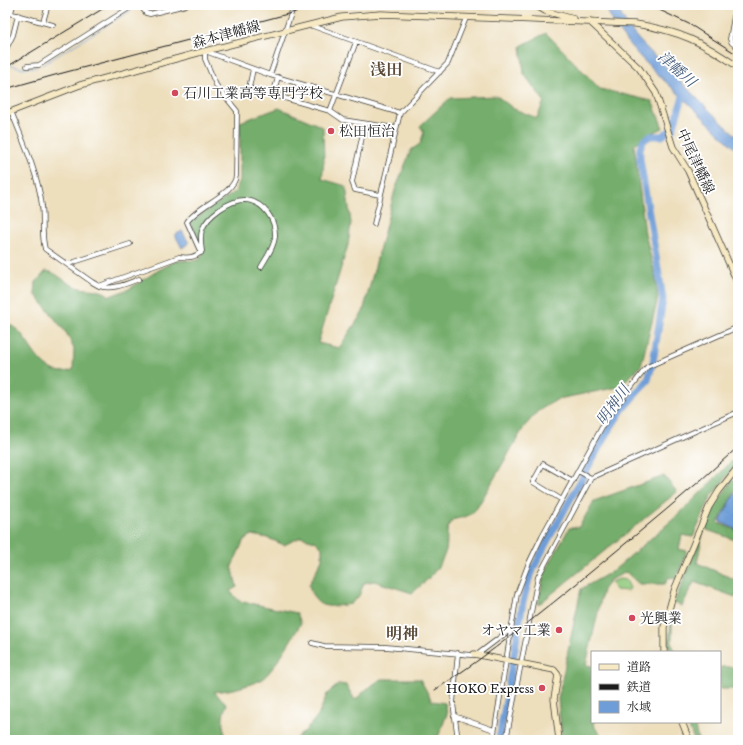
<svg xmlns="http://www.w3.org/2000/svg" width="743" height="745" font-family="'IM FELL DW Pica','Noto Serif JP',serif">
<rect width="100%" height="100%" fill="#fff"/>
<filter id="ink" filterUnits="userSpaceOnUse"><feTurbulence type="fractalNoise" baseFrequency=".025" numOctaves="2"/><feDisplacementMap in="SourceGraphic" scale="8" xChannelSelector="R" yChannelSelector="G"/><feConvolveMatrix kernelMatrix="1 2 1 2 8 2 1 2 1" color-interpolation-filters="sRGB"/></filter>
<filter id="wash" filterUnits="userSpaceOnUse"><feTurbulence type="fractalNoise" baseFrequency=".012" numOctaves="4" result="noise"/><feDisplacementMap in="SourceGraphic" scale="16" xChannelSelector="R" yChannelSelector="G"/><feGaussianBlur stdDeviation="0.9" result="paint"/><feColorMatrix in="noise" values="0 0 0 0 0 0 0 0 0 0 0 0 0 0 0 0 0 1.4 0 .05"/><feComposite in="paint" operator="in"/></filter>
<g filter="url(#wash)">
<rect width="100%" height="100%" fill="#eddebc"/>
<path fill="#90c97c" stroke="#56724c" d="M619,579L626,580L630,588L628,591L615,590L611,582Z"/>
<path fill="#74ad6c" stroke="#486444" d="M546,33L600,89L652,101L663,128L648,135L634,145L645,233L655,275L658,298L641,366L619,387L558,399L538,411L524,427L477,508C474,511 471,515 467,516C462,519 454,517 450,523C445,531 448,541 446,550C441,568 426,582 412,593L374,581L364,583L359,596L351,604C328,607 316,611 309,585L322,559V548L315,541L301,537L284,545L268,538L251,535L243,542L232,566L237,587L230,591L239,601L297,613L301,623C294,635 273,672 262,679C247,687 231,690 214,692L227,704C221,716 222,727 227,740H5V322C11,325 19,330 23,336C35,353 46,379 73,370L74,349L67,334L35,294L36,282L46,271C57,272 64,282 74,286C86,291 100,287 110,296L129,289L157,271L176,261L199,260L204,251L190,222L235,192L240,180V122L279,108L323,127L324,161L322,179L346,186L351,223L348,245L318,343L339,348L363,312L395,190L411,150L420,144L424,132L420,126L450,98L497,96L514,109L537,118L544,101L524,74L521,46Z
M738,455V462L711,497L693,537L682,535L679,549L687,551L676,579L669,577L665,584H639L626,572L610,580L603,590L586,665L592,666V722H594L595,728L606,740H562L558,699L581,589L613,571L678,515Z
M664,476L677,492L538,605L544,574L569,528L579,527L594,501Z
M732,480L738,482V486L718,523L738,531V541L707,530L706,527L716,505Z
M703,533L697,563L736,580L738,578V598L694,582L682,606L674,603Z
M671,622L672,623V645L676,652H668Z
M720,667H738V689H720Z
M381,679H420L432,701L445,703L447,714L437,740H294L306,730L319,714L327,694L339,684L346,685L355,700L368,688Z
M687,722H694L698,740H694Z"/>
<path fill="#6e9dd7" stroke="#455c7a" d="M605,5H617C625,30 650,51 668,69C691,92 713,115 738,137V151C718,133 700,114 681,96C654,71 618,40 605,5Z
M182,231L189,243L182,248L175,235Z
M738,491V530L720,522L732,498Z"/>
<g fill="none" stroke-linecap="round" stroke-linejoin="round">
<path stroke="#6e9dd7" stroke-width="1" d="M5,63L21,68L37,67
M42,65L138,6"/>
<path stroke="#6e9dd7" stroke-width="7" d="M499,740L523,602L530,575L548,540L607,433L622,410L648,380L653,362L663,299L640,159V148L643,141L650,136H662L673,129L684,93"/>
</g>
</g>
<g filter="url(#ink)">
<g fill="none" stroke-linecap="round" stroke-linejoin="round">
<defs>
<path id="street" d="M140,5L146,13L150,14L186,5
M736,5L730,39L732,43L738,47
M5,12L53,25
M11,13L13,5
M43,22L48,5
M310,25L440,72
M5,51L13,35L18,15
M27,66L39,65L134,5
M253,69L249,88L330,111L343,120L395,128
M270,75L294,5
M273,95L278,77
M296,100L299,84
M11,111C22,138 39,177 42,206C44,220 41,234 45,249L92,282L99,286L179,257C188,258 195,258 202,251C201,245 200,237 202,230C207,216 230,199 246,200C264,202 276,220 275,237C274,248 266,258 261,267
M330,111L356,42
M365,124L352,182L355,190L380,195
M374,224L400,113
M201,253L187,222C197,206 234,194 236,176L237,111L216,85L205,59V51L270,75L400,113L448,63L466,18
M68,264L130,244
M733,272L738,269
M99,286C111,291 128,283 139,279
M578,471L591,478
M562,500L533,482L543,464L573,481
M312,643L324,646L386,647L471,655L478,654L511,629
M454,716L494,730
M458,740L453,703L458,653
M493,740L517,594L528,565L542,536L607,418L647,367L738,327
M506,740L538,577L591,478L738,412"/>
<path id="secondary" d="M535,5L545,11L574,19
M590,22L639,68L656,93L673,147L688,171L738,284
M5,114L80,85L205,51L342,17L381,14L636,24C679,31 703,42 738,67
M664,652V627L675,588L709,507L719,491L738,467
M474,654L554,670L558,675L554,699L559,740
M682,722L689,740"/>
</defs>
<use href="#street" stroke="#3b3934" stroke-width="5.5"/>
<use href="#secondary" stroke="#3b3934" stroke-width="7"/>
<use href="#street" stroke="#fff" stroke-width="4"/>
<use href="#secondary" stroke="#f6e9c3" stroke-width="5.5"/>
<path stroke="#1c1c1c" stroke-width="1" d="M649,5L689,24L738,55
M5,68L109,5
M5,89L55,75L322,5
M435,690C490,654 541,613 592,571C642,530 691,490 738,447"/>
</g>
</g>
<g fill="#d1495b" stroke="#fff" stroke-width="1.5">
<circle cx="175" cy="93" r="4"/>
<circle cx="331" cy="131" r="4"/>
<circle cx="632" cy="618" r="4"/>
<circle cx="559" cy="630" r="4"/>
<circle cx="542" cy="688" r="4"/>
</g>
<g text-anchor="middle" stroke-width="3.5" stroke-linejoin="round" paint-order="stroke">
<g font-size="14" fill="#1c1c1c" stroke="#fff">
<text transform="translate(226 34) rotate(-15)" y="5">森本津幡線</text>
<text transform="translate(696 161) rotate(65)" y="5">中尾津幡線</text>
</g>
<g font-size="14" fill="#1c1c1c" stroke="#fff" text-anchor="start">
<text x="183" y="98">石川工業高等専門学校</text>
<text x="339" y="136">松田恒治</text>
<text x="640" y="623">光興業</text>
<text x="551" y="635" text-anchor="end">オヤマ工業</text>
<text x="534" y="693" text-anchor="end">HOKO Express</text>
</g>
<g font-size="15" font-style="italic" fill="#455c7a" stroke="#fff">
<text transform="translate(677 69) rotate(42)" y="5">津幡川</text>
<text transform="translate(613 405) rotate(-54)" y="5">明神川</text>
</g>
<g font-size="16" font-weight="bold" fill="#5b4b39" stroke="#fff">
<text x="386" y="75">浅田</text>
<text x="402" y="639">明神</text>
</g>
</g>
<rect width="743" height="745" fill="none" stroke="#fff" stroke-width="20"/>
<rect x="591" y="651" width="130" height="72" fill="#ffffff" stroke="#a4a4a4"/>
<rect x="599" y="664" width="20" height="6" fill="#f6e9c3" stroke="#a4a4a4"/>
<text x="627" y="671" font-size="12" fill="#1c1c1c">道路</text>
<rect x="599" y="684" width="20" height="6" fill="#1c1c1c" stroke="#a4a4a4"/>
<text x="627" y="691" font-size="12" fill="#1c1c1c">鉄道</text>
<rect x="599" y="701" width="20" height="12" fill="#6e9dd7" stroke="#a4a4a4"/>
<text x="627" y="711" font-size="12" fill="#1c1c1c">水域</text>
</svg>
